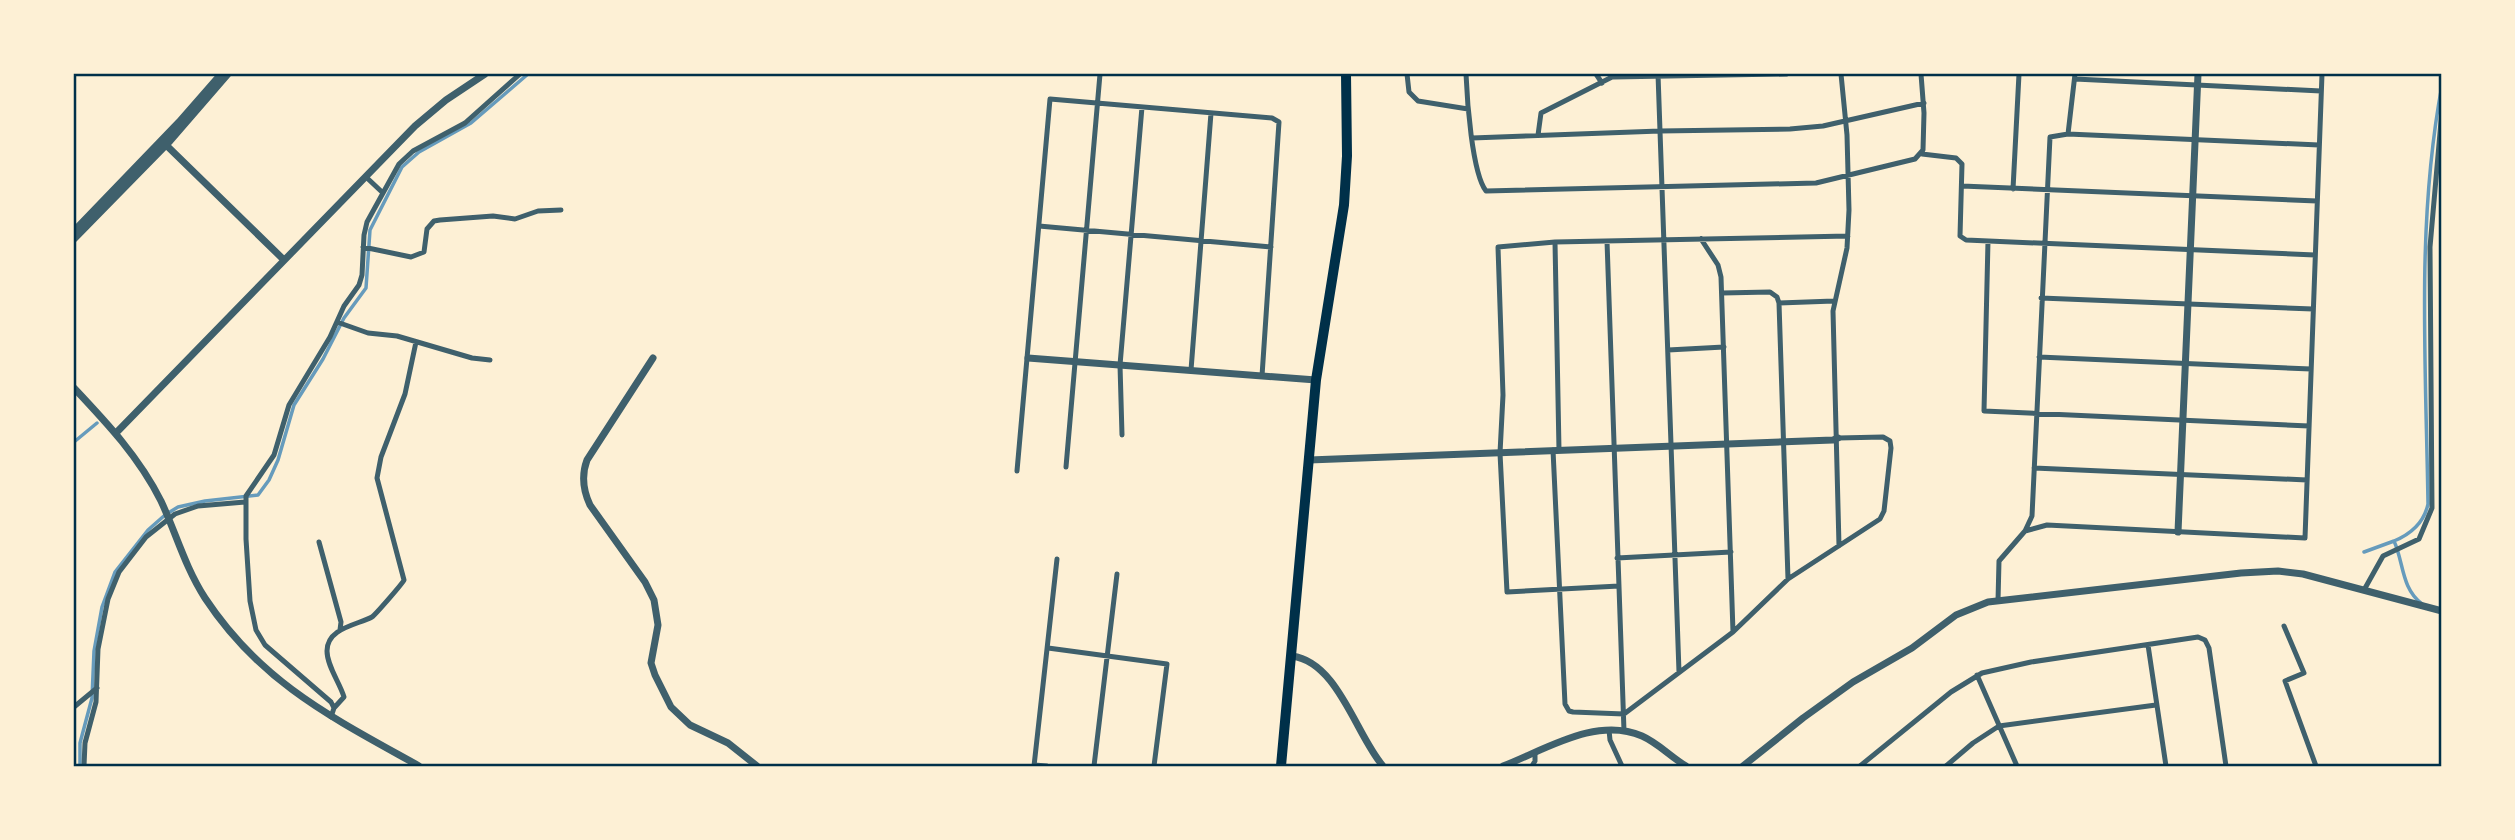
<svg xmlns="http://www.w3.org/2000/svg" width="2515" height="840" font-family="'Crimson Pro',serif">
<rect width="100%" height="100%" fill="#fdf0d5"/>
<g fill="none" stroke-linecap="round" stroke-linejoin="round">
<path stroke="#669bbc" stroke-width="3.5" d="M74,442L97,423
M2394,541C2411,534 2424,523 2428,504C2426,365 2416,223 2442,85
M2364,552L2394,541C2404,563 2401,588 2422,604
M80,766V743L92,698L94,651L102,607L115,572L148,530L165,515L178,507L205,501L258,495L269,480L278,460L294,405L323,359L344,318L366,288L370,230L402,167L419,152L471,123L528,74"/>
<path stroke="#3f606c" stroke-width="5" d="M1407,74L1409,92L1418,101L1468,109
M1466,74C1467,99 1472,173 1486,191L1816,183L1915,159L1923,150L1924,113L1921,74
M1596,74L1602,83
M1658,74L1679,672
M1613,77L1787,74
M2075,79L2321,91
M2068,134L2075,74
M1538,135L1541,113L1616,75
M1472,138L1660,131L1790,129L1823,126L1924,103
M1922,154L1956,158L1962,164L1960,236L1966,240L2315,255
M366,177L383,193
M1962,186L2317,201
M2013,189L2019,74
M1039,226L1271,247
M1701,239L1718,265L1721,277L1733,632
M1607,241L1624,731
M1988,241L1984,411L2309,426
M1555,242L1559,450
M363,247L411,257L424,252L427,229L434,221L440,220L493,216L515,219L538,211L561,210
M1722,293L1770,292L1777,297L1779,303L1788,579
M2041,298L2313,309
M1779,303L1834,301
M337,322L368,333L397,336L472,358L490,360
M1668,350L1724,347
M2039,357L2311,369
M1191,370L1211,113
M1122,435L1120,365L1142,107
M1553,450L1565,704L1569,711L1573,712L1624,714L1733,632L1788,579L1880,519L1884,511L1891,448L1890,441L1883,437L1838,438
M1066,467L1100,74
M2034,468L2307,480
M1017,471L1050,99L1272,118L1279,122L1262,376
M2025,531L2047,525L2305,538L2322,74
M319,542L341,622L340,630
M1839,546L1833,311L1847,248L1849,210L1847,135L1841,74
M1617,558L1731,552
M1619,586L1507,592L1500,453L1503,395L1498,247L1555,242L1848,236
M2364,590L2383,556L2419,539L2432,508L2430,247L2442,110
M1998,601L1999,561L2025,531L2032,516L2050,137L2068,134L2319,145
M2284,626L2304,673L2285,681L2316,766
M2148,645L2166,766
M1048,648L1167,664L1154,766
M1977,675L2017,766
M74,707L97,688
M334,708L344,697C340,683 327,666 327,651C327,628 357,625 372,617C375,615 403,583 404,580L377,478L381,457L405,394L416,342
M331,717L334,708L331,702L265,645L256,630L250,601L246,539V496L274,455L289,405L330,337L344,306L359,285L362,275L364,235L367,222L399,164L413,151L465,123L520,74
M1609,730L1610,740L1622,766
M1034,765L1047,766
M84,766L85,743L96,702L98,649L108,599L119,572L146,537L175,514L198,506L245,502
M1034,766L1057,559
M1094,766L1117,574
M1532,766L1535,761V754
M1860,766L1951,692L1982,673L2031,662L2198,637L2205,640L2209,648L2226,766
M1946,766L1973,743L1999,726L2156,705"/>
<path stroke="#3f606c" stroke-width="7" d="M164,143L284,260
M74,231L179,122L221,74
M74,239L170,141L228,74
M653,358L587,460C581,476 583,490 590,505L645,582L654,600L658,625L651,663L655,675L671,707L690,725L728,743L757,766
M1028,358L1316,380
M74,388C107,423 139,457 161,501C176,533 185,567 205,598C261,683 333,718 419,766
M116,433L415,126L446,100L485,74
M1309,460L1833,440L1838,438
M2178,532L2198,74
M1292,656C1338,662 1356,735 1383,766
M1503,766C1545,750 1596,716 1642,736C1658,743 1671,757 1686,766
M1743,766L1803,718L1853,682L1912,648L1956,615L1988,602L2241,573L2278,571L2303,574L2442,611"/>
<path stroke="#003049" stroke-width="10" d="M1281,766L1316,380L1344,205L1347,156L1346,74"/>
</g>
<rect width="2515" height="840" fill="none" stroke="#fdf0d5" stroke-width="150"/>
<rect x="75" y="75" width="2365" height="690" fill="none" stroke="#003049" stroke-width="2.5"/>
</svg>
